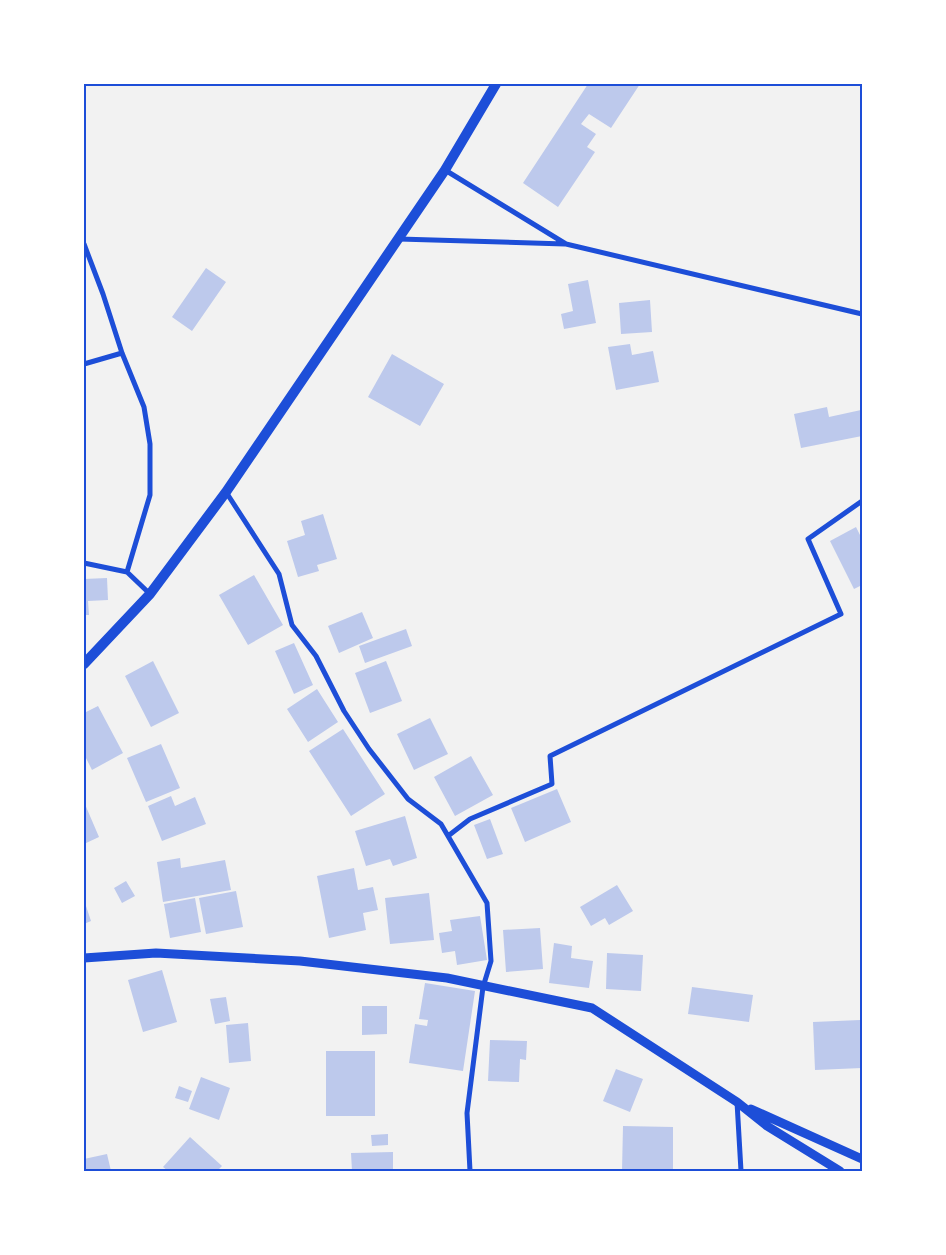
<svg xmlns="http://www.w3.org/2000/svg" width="946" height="1255" font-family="Arial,sans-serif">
<rect width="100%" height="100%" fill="#f2f2f2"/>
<path fill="#bdc9ec" d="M588,84H640L611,128L589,114L581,124L596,134L587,147L595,152L558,207L523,183Z
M206,268L226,282L192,331L172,317Z
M588,280L596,323L564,329L561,314L573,311L568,284Z
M650,300L652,332L621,334L619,303Z
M630,344L632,355L653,351L659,382L616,390L608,347Z
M392,354L444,384L420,426L368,397Z
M827,407L829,417L861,410L862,436L801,448L794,414Z
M323,514L337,559L317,565L319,571L298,577L287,541L305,535L301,521Z
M856,527L862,539V585L854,589L830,541Z
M254,575L283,625L248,645L219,595Z
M107,578L108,600L88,601L89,615H84V579Z
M362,612L373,638L339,653L328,626Z
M406,629L412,646L365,663L359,646Z
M294,643L313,685L294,694L275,651Z
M153,661L179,713L151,727L125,676Z
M386,661L402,701L370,713L355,673Z
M317,689L338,722L308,742L287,709Z
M98,706L123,753L92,770L84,754V713Z
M430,718L448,754L414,770L397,734Z
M343,729L385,794L351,816L309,751Z
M161,744L180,788L146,802L127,758Z
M471,756L493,795L455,816L434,777Z
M557,789L571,822L525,842L511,808Z
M171,796L175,806L195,797L206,824L162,841L148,806Z
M84,802L99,837L84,844Z
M405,816L417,858L393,866L390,859L366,866L355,831Z
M490,819L503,854L487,859L474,825Z
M180,858L181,868L225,860L231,890L163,902L157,862Z
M354,868L358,890L373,887L378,910L363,913L366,930L329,938L317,876Z
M126,881L135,896L122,903L114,888Z
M617,885L633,911L609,925L605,918L591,926L580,907Z
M236,891L243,927L206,934L199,898Z
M429,893L434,940L390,944L385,898Z
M195,898L201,932L170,938L164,904Z
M84,900L91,921L84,924Z
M480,916L487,960L457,965L455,951L442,953L439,933L452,931L450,920Z
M540,928L543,969L506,972L503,930Z
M554,943L572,946L571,958L593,961L589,988L549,983Z
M607,953L643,955L641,991L606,989Z
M162,970L177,1022L143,1032L128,980Z
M425,983L475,991L463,1071L409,1063L415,1024L427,1026L428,1020L419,1019Z
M692,987L753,995L749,1022L688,1014Z
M226,997L230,1021L215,1024L210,999Z
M362,1006H387V1034L362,1035Z
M860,1020L862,1068L815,1070L813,1022Z
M248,1023L251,1061L229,1063L226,1025Z
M490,1040L527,1041L526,1060L520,1059L519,1082L488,1081Z
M326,1051H375V1116H326Z
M616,1069L643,1079L630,1112L603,1101Z
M201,1077L230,1088L219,1120L189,1109Z
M179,1086L192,1091L188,1102L175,1098Z
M623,1126L673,1127V1171H622Z
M388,1134V1145L372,1146L371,1135Z
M190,1137L222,1166L217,1171H168L163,1167Z
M393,1152V1171H352L351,1153Z
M107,1154L111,1171H85L84,1159Z"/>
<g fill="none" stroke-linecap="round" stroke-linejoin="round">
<path stroke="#1d4ed8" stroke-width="5" d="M445,170L566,244L862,314
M399,239L565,244
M84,244L103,294L122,353L144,407L150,444V495L127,572L150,594
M84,364L122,353
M226,492L279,574L292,625L316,656L344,711L369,749L408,799L441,824L487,903L491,961L483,987L467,1113L470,1171
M84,563L127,572
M448,836L470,819L552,784L550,756L841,614L808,539L862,501
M737,1102L741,1171"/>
<path stroke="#1d4ed8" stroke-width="9" d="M84,958L156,953L300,961L447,978L592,1008L737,1102L767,1126L840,1171
M751,1109L862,1159"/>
<path stroke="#1d4ed8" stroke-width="10" d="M84,664L150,594L226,492L445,170L496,84"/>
</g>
<rect width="946" height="1255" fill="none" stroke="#ffffff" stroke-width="170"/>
<rect x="85" y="85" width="776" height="1085" fill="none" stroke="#1d4ed8" stroke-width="2"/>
</svg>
